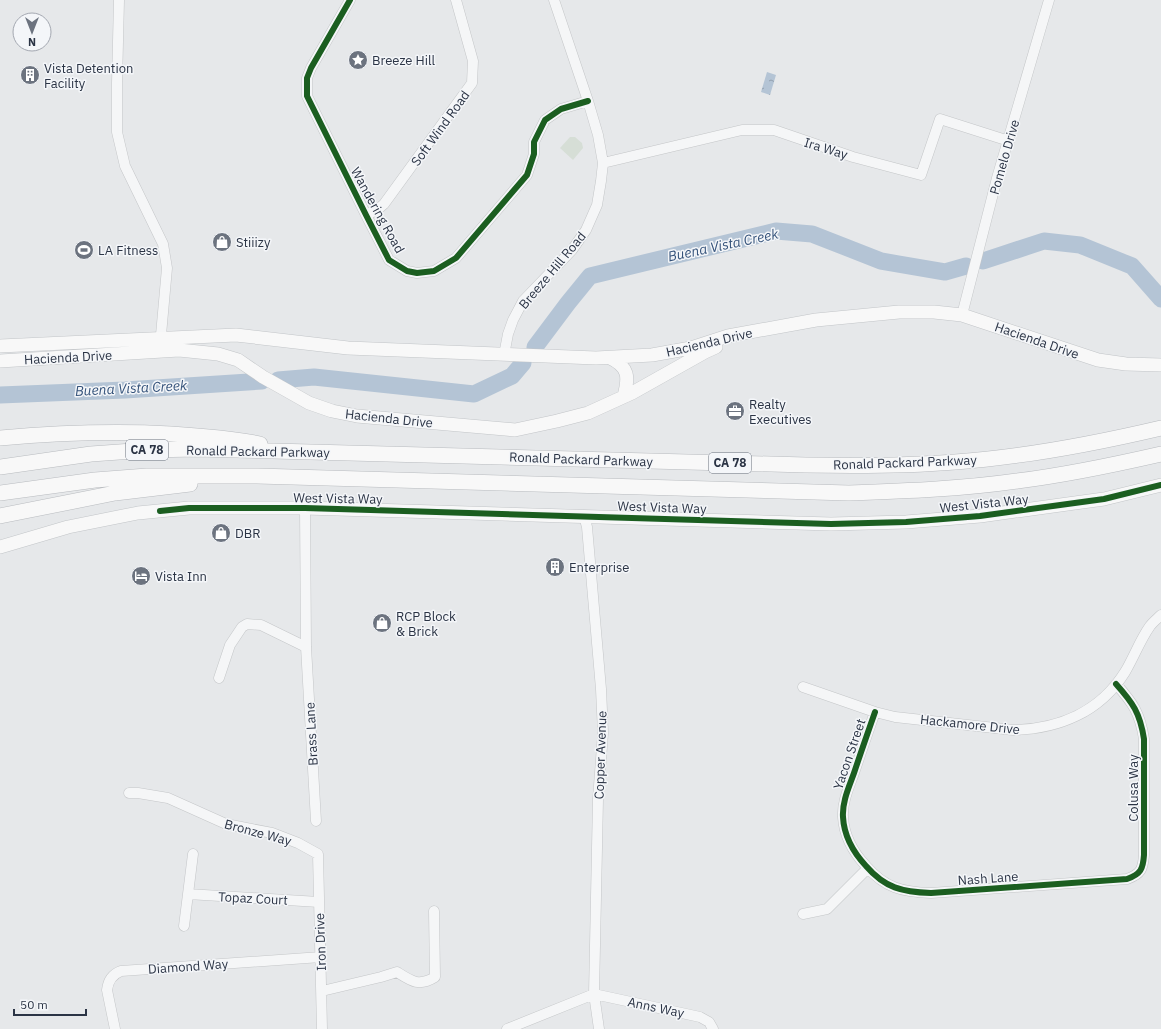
<svg xmlns="http://www.w3.org/2000/svg" width="1161" height="1029" font-family="'IBM Plex Sans',sans-serif">
<defs>
<pattern id="water-ripples" width="26" height="14" patternUnits="userSpaceOnUse"><rect width="26" height="14" fill="#b4c4d5"/><path d="M2 4q2-2 4 0t4 0M15 11q2-2 4 0t4 0" fill="none" stroke="#93a0af"/></pattern>
</defs>
<rect width="100%" height="100%" fill="#e6e8ea"/>
<path fill="#d6ded6" d="M570,137H575L582,143L583,148L573,160L560,148Z"/>
<path fill="url(#water-ripples)" d="M767,72L776,75L770,95L761,92Z"/>
<g fill="none" stroke-linecap="round" stroke-linejoin="round">
<path stroke="#b4c4d5" stroke-width="17" d="M983,261L1044,241L1080,245L1132,266L1161,299
M535,347L568,303L590,276L776,231L812,234L881,261L945,272L966,266
M278,380L314,377L474,394L512,376L523,363
M0,395L125,390L262,381"/>
<defs>
<path id="minor" d="M119,0L117,83V132L125,166L163,244L167,268L160,346
M350,0L311,68L307,78V96L366,215L389,260L407,271L417,273L434,271L456,258L527,175L534,154V142L545,120L561,109L588,101
M603,163L742,130H774L853,157L921,175L940,119L1009,141
M366,215L377,210L384,204L472,83L473,61L456,0
M962,315L997,178L1049,0
M504,355L508,334L513,320L523,301L572,250L586,230L597,205L601,181L603,163L598,135L588,101L554,0
M305,508L306,647L316,821
M584,516L587,527L601,689L603,733L598,799L594,994L599,1029
M219,678L230,645L242,627L247,624L261,625L306,647
M803,687L875,712L895,717L1013,730C1059,729 1100,712 1125,672C1134,657 1140,640 1150,626C1153,622 1157,619 1161,615
M875,712C868,732 861,752 854,773C849,787 842,802 843,817C844,836 853,852 866,866C885,888 902,892 931,893L1127,879C1141,874 1143,869 1144,855V739C1140,713 1133,703 1116,684
M129,793H138L168,798L226,824L272,833L298,843L318,854L322,1029
M188,894L319,902
M803,914L827,909L868,868
M184,926L193,854
M322,991L381,977L397,972C411,981 419,987 435,977L434,911
M115,1029L107,990C108,981 113,974 121,971L321,957
M507,1029L594,994L700,1017L709,1022L713,1029"/>
<path id="major" d="M0,346L236,335L348,348L596,358L652,355L691,348L728,336L816,320L899,312H934L962,315L1098,360L1126,364L1161,365
M610,358C629,367 629,377 624,396
M0,361L179,350L218,354L238,360L263,377L309,403L332,411L357,416L515,430L557,421L588,413L632,393L705,352L716,347
M0,547L68,527L138,513L189,508H305L831,524L906,522L980,516L1104,499L1161,485"/>
<path id="highway" d="M0,438C57,433 114,431 171,434C201,436 231,438 260,444
M0,467L91,454L147,450L197,449L806,465C856,466 905,466 955,462C1024,457 1093,444 1161,428
M0,493L95,480L147,476H257L849,493C905,491 961,489 1017,481C1065,475 1113,465 1161,454
M0,516L115,493L190,484"/>
</defs>
<use href="#minor" stroke="#c4c6c8" stroke-width="11"/>
<use href="#major" stroke="#c2c5c8" stroke-width="14"/>
<use href="#highway" stroke="#b8bbbf" stroke-width="16"/>
<use href="#minor" stroke="#f5f6f7" stroke-width="10"/>
<use href="#major" stroke="#f8f8f8" stroke-width="13"/>
<use href="#highway" stroke="#f8f8f8" stroke-width="15"/>
<defs>
<path id="cycleway" d="M350,0L311,68L307,78V96L366,215L389,260L407,271L417,273L434,271L456,258L527,175L534,154V142L545,120L561,109L588,101
M160,511L189,508H305L831,524L906,522L980,516L1104,499L1161,485
M875,712C868,732 861,752 854,773C849,787 842,802 843,817C844,836 853,852 866,866C885,888 902,892 931,893L1127,879C1141,874 1143,869 1144,855V739C1140,713 1133,703 1116,684"/>
</defs>
<use href="#cycleway" stroke="#f4f6f9" stroke-width="8"/>
<use href="#cycleway" stroke="#1b5e20" stroke-width="6"/>
</g>
<defs>
<symbol id="sight-disc" viewBox="-11 -11 22 22"><circle r="9.5" fill="#6c737f" stroke="#f4f6f9"/><path d="M0-6L1.8-2.2L6-1.7L2.9 1.2L3.7 5.4L0 3.3L-3.7 5.4L-2.9 1.2L-6-1.7L-1.8-2.2Z" fill="#fff"/></symbol>
<symbol id="building-disc" viewBox="-11 -11 22 22"><circle r="9.5" fill="#6c737f" stroke="#f4f6f9"/><path d="M-4-6H4V6H1V3H-1V6H-4ZM-2.5-4.3h1.7v1.8h-1.7ZM.8-4.3h1.7v1.8H.8ZM-2.5-1h1.7V.8h-1.7ZM.8-1h1.7V.8H.8Z" fill="#fff"/></symbol>
<symbol id="shop-disc" viewBox="-11 -11 22 22"><circle r="9.5" fill="#6c737f" stroke="#f4f6f9"/><path d="M-5-2.5h2.3a2.7 3.5 0 0 1 5.4 0H5L5.5 6h-11ZM-1.5-2.5h3a1.5 2.3 0 0 0-3 0Z" fill="#fff"/></symbol>
<symbol id="stadium-disc" viewBox="-11 -11 22 22"><circle r="9.5" fill="#6c737f" stroke="#f4f6f9"/><path d="M0-5a6.5 5 0 1 0 0 10a6.5 5 0 1 0 0-10ZM-3.5-1.8h7v3.6h-7Z" fill="#fff"/></symbol>
<symbol id="office-disc" viewBox="-11 -11 22 22"><circle r="9.5" fill="#6c737f" stroke="#f4f6f9"/><path d="M-6-3h4V-5.5h4V-3h4V5H-6ZM-1-4.5V-3h2v-1.5ZM-6 0V1H6V0Z" fill="#fff"/></symbol>
<symbol id="hotel-disc" viewBox="-11 -11 22 22"><circle r="9.5" fill="#6c737f" stroke="#f4f6f9"/><path d="M-6-4.5h1.5V1H6V5H4.5V3h-9V5H-6ZM-4 0a1.8 1.8 0 1 1 3.6 0ZM.5 0V-2.5h3Q6-2.5 6 0Z" fill="#fff"/></symbol>
</defs>
<g fill-rule="evenodd">
<use href="#sight-disc" x="347" y="49" width="22" height="22"/>
<use href="#building-disc" x="19" y="64" width="22" height="22"/>
<use href="#shop-disc" x="211" y="231" width="22" height="22"/>
<use href="#stadium-disc" x="73" y="239" width="22" height="22"/>
<use href="#office-disc" x="724" y="400" width="22" height="22"/>
<use href="#shop-disc" x="210" y="522" width="22" height="22"/>
<use href="#building-disc" x="544" y="556" width="22" height="22"/>
<use href="#hotel-disc" x="130" y="565" width="22" height="22"/>
<use href="#shop-disc" x="371" y="612" width="22" height="22"/>
</g>
<g text-anchor="middle" stroke-width="3" stroke-linejoin="round" paint-order="stroke">
<g fill="#f4f6f9" stroke="#676e7b" stroke-width="1">
<rect x="126" y="440" width="42" height="20" rx="3"/>
<rect x="709" y="453" width="42" height="20" rx="3"/>
</g>
<g font-size="12" font-weight="bold" fill="#2b3445">
<text x="147" y="454">CA 78</text>
<text x="730" y="467">CA 78</text>
</g>
<g font-size="13" fill="#2b3445" stroke="#f4f6f9" text-anchor="start">
<text x="372" y="65">Breeze Hill</text>
<text x="44" y="73">Vista Detention<tspan x="44" dy="15">Facility</tspan></text>
<text x="236" y="247">Stiiizy</text>
<text x="98" y="255">LA Fitness</text>
<text x="749" y="409">Realty<tspan x="749" dy="15">Executives</tspan></text>
<text x="235" y="538">DBR</text>
<text x="569" y="572">Enterprise</text>
<text x="155" y="581">Vista Inn</text>
<text x="396" y="621">RCP Block<tspan x="396" dy="15">&amp; Brick</tspan></text>
</g>
<g font-size="13" fill="#2b3445" stroke="#f4f6f9">
<text transform="translate(440 128) rotate(-54)" y="5">Soft Wind Road</text>
<text transform="translate(826 148) rotate(17)" y="5">Ira Way</text>
<text transform="translate(1004 157) rotate(-74)" y="5">Pomelo Drive</text>
<text transform="translate(378 210) rotate(61)" y="5">Wandering Road</text>
<text transform="translate(552 270) rotate(-50)" y="5">Breeze Hill Road</text>
<text transform="translate(1037 340) rotate(19)" y="5">Hacienda Drive</text>
<text transform="translate(709 342) rotate(-13)" y="5">Hacienda Drive</text>
<text transform="translate(68 357) rotate(-3)" y="5">Hacienda Drive</text>
<text transform="translate(389 418) rotate(6)" y="5">Hacienda Drive</text>
<text transform="translate(258 451) rotate(1)" y="5">Ronald Packard Parkway</text>
<text transform="translate(581 459) rotate(2)" y="5">Ronald Packard Parkway</text>
<text transform="translate(905 462) rotate(-2)" y="5">Ronald Packard Parkway</text>
<text transform="translate(338 498) rotate(1)" y="5">West Vista Way</text>
<text transform="translate(984 503) rotate(-6)" y="5">West Vista Way</text>
<text transform="translate(662 507) rotate(2)" y="5">West Vista Way</text>
<text transform="translate(970 724) rotate(6)" y="5">Hackamore Drive</text>
<text transform="translate(311 734) rotate(-93)" y="5">Brass Lane</text>
<text transform="translate(849 754) rotate(-71)" y="5">Yacon Street</text>
<text transform="translate(600 755) rotate(-88)" y="5">Copper Avenue</text>
<text transform="translate(1133 788) rotate(-90)" y="5">Colusa Way</text>
<text transform="translate(258 832) rotate(15)" y="5">Bronze Way</text>
<text transform="translate(988 878) rotate(-4)" y="5">Nash Lane</text>
<text transform="translate(253 898) rotate(3)" y="5">Topaz Court</text>
<text transform="translate(320 942) rotate(-92)" y="5">Iron Drive</text>
<text transform="translate(188 966) rotate(-4)" y="5">Diamond Way</text>
<text transform="translate(656 1007) rotate(12)" y="5">Anns Way</text>
</g>
<g font-size="14" font-style="italic" fill="#34527a" stroke="#f4f6f9">
<text transform="translate(723 245) rotate(-12)" y="5">Buena Vista Creek</text>
<text transform="translate(131 388) rotate(-3)" y="5">Buena Vista Creek</text>
</g>
</g>
<g transform="translate(32 32) rotate(180)"><circle r="19" fill="#f4f6f9" stroke="#a4a8b1"/>
<path d="M0-3L7 15L0 10L-7 15Z" fill="#6c737f"/>
<text y="-6" font-size="11" font-weight="bold" text-anchor="middle" fill="#2b3445">N</text>
</g>
<path d="M14 1009v6h72v-6" fill="none" stroke="#2b3445" stroke-width="2"/>
<text x="20" y="1009" font-size="12" fill="#2b3445" stroke="#f4f6f9" stroke-width="3" paint-order="stroke">50 m</text>
</svg>
